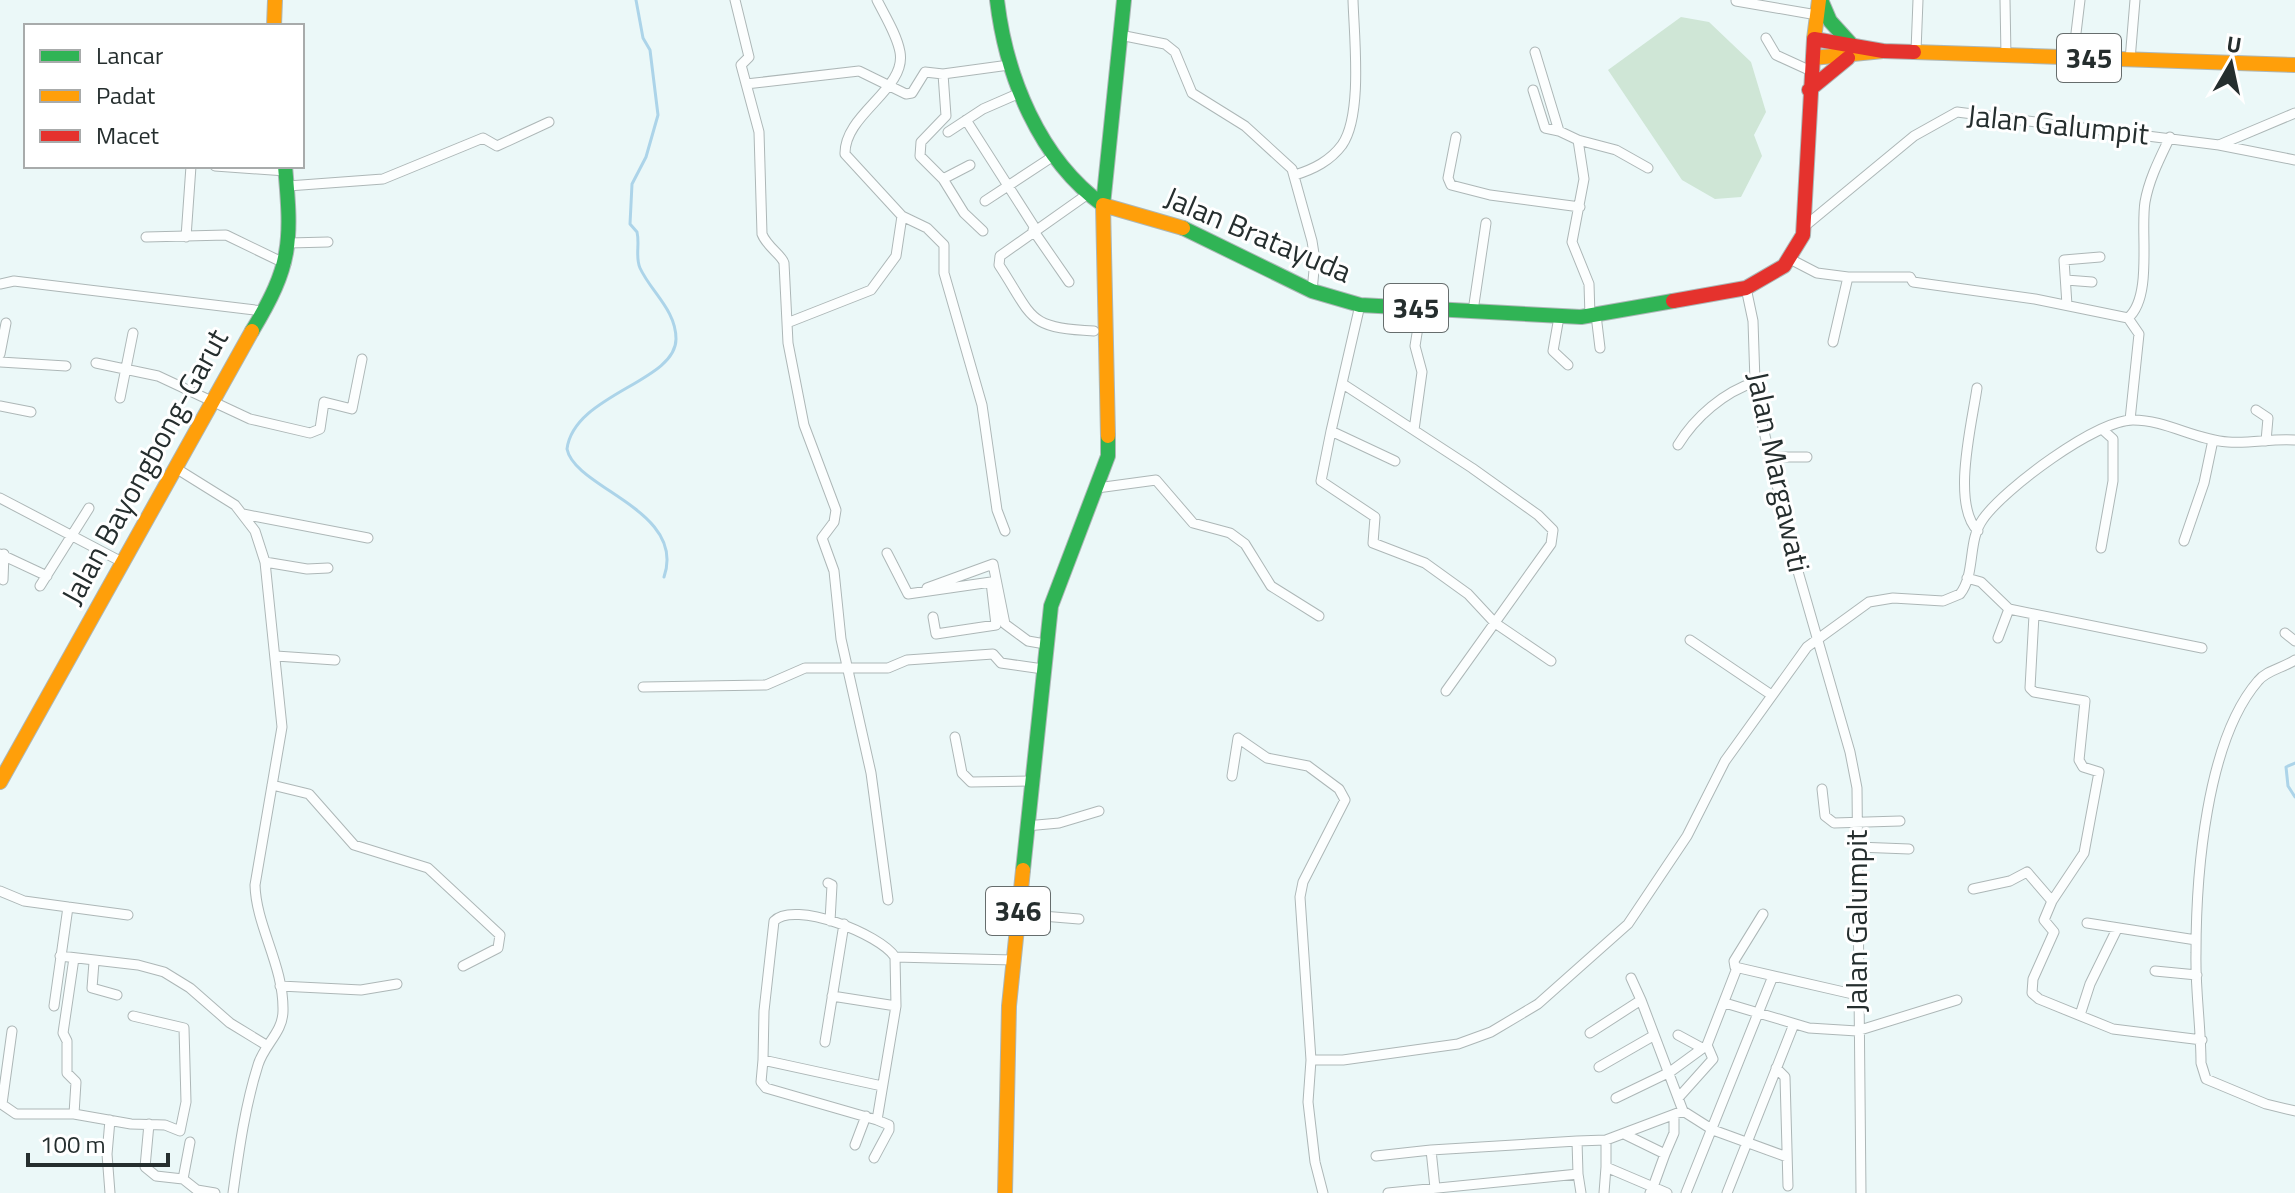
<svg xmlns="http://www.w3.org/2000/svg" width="2295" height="1193" font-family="'Titillium Web',sans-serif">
<rect width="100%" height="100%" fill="#ebf8f8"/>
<path fill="#cfe6d6" d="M1681,17L1709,22L1751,62L1766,112L1754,135L1762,156L1741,197L1715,199L1682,180L1608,70Z"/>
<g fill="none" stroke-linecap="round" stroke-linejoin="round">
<path stroke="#acd4e9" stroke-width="3" d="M636,0L643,38L650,50L658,115L646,157L632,184L630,224L637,232C640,244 635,257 640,268C651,292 676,310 676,339C676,382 574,394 567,449C575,489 687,510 664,577
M2295,763L2286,767L2288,786L2295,797"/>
<defs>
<path id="street" d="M735,0L749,57L741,65L759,132L762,234C767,247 782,255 784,263L788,343L804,425L836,510L834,522L822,538L834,571L841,639L871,773L888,900
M877,0C885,16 897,35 900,52C907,89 844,114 845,154L902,216L927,228L944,245V273L982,405L997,510L1005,531
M2005,0L2006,56
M1736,1L1817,15
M1120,35L1165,44L1175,52L1192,93L1245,126L1292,169L1312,241L1315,260L1312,291
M1766,38L1776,55L1811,71
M1916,51L1918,0
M1535,52L1559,131L1578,140
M2073,58L2080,0
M2130,60L2135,0
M943,74L946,116L921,142L920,156L943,179L964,213L983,231
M746,84L859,71L906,94L912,93L925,72L943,74L1009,65
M1533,90L1545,128L1559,131
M966,120L1035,228
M948,132L983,109L1022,92
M1456,137L1448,178L1451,185L1490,195L1580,207
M2219,145L2295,160
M215,166L286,171
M1295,175C1314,169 1330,161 1342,145C1363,115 1354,36 1353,0
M943,179L970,165
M288,186L383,179L483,138L497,146L549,122
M1085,196L1000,256L999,265C1034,318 1026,328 1094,331
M985,201L1052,157
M1805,226L1914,136L1957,112L2219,145L2295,113
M1033,230L1069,282
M146,237L226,235L286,264
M186,237L191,166
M289,243L328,242
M1790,259L1817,273L1848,277L1833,342
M1848,277H1910L1913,282L2035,299L2128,318L2139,334L2130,420
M2066,280L2092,282
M0,284L14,281L263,311
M1746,288L1753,321L1755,382L1760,415L1797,568L1850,752L1857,788L1861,1193
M1360,305L1331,431L1395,461
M2067,305L2064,260L2100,257
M1473,311L1486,223
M1596,315L1600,348
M1590,316L1589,284L1572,242L1584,179L1578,140L1616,150L1648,168
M1559,317L1553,351L1568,365
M2128,318C2153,297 2140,231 2145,202C2149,179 2160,158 2170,137
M787,323L871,290L896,256L902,216
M0,354L6,323
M0,362L66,366
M96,363L158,376L250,419L310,433L320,429L324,402L352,409L362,359
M1343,384L1472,468L1538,515L1553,530L1551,544L1446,691
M1977,388C1972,423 1951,505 1978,531
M120,398L133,333
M0,406L31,412
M2256,410L2268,418L2266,441
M1414,430L1422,372L1415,346L1421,308
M1331,431L1321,481L1375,517L1373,543L1425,563L1468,594L1495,623L1551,661
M1678,445C1695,417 1724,392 1755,382
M1770,457H1807
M174,467L235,505L255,531L265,562L282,727L255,885C256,926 284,966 283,1011C283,1032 264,1045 258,1065C245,1106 239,1150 233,1193
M1097,488L1156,480L1193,523L1230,533L1245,544L1271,586L1319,616
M0,498L122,562
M243,514L368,538
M2184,541L2204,483L2213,440
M2101,548L2113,481V439L2103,430
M887,553L908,594L991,582L996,625L936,634L933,617
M0,554L47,576
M265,562L307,569L328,568
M1967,578L1981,582L2009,609L1998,638
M3,580L4,554
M40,586L89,508
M927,588L993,564L1005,624L1028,641L1045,644
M2009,609L2202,648
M2034,615L2030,688L2034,692L2085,701L2079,760L2083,767L2099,772L2084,853L2052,901
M2285,633L2295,641
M1690,640L1770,694
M276,656L335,660
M2295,660C2283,668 2267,670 2258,681C2206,741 2196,875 2196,953C2195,989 2201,1026 2201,1063L2206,1079L2266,1104L2295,1111
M643,687L766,685L805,668H888L907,660L993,654L1001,663L1043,669
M955,737L962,773L971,782L1031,781
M1232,776L1238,738L1267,758L1308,766L1339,789L1345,800L1303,882L1300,897L1311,1060L1308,1102L1315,1162L1323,1193
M272,785L309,794L354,845L428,868L500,935L498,948L463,966
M1822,789L1825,816L1834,823L1900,821
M1026,826L1059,823L1099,811
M1857,847L1909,849
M828,883L832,885L830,921
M1973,889L2010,881L2027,872L2052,901L2044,920L2054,932L2033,979L2032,993L2039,999L2113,1029L2202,1040
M0,891L24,901L68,907L54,1006
M68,907L128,915
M1018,914L1079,919
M1763,914L1734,961L1735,967L1857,995
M2087,923L2196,940
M60,956L138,965L164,972L190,988L230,1023L266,1045
M895,957L1013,960
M74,958L63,1033L67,1041V1073L76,1082L74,1114
M94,962L92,988L117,995
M2155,971L2197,975
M1631,978L1641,1000
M280,986L361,990L397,984
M832,996L896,1006
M1725,1003L1809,1028L1857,1031L1957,1000
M2080,1015L2090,984L2117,929
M1590,1033L1641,1000L1683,1111L1713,1130L1787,1157
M1678,1035L1702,1048
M825,1042L844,924
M763,1060L761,1082L766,1088L877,1120L896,1006L895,957C880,934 794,900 774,921L764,1011L763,1060L882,1086
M1311,1060H1343L1458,1044L1491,1032L1538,1004L1628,924L1687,836L1725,761L1807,647L1869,602L1893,598L1943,601L1960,594C1976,574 1967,541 1983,519C2004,489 2096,420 2133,420C2166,420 2195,440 2228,442C2250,444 2273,438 2295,440
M1599,1067L1653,1036
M1776,1068L1785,1077L1788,1186
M1679,1097L1713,1059L1707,1045
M1616,1098L1670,1072L1707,1045L1737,968
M0,1103L16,1114H74L131,1124L165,1125L180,1131L186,1102L184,1028L133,1016
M2,1104L12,1031
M149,1124L145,1167L156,1176L183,1179
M1606,1140V1167
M190,1142L183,1179L197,1190L215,1193
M855,1145L866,1116
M1665,1154L1674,1133V1115
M1376,1156L1431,1150
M874,1158L889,1130V1125L877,1120
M1578,1174L1581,1193
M1435,1188L1431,1150L1577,1141
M110,1193L107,1154L110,1120
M1388,1193L1578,1174L1577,1141L1606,1140L1683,1111
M1604,1193L1606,1167L1653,1187L1665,1154L1624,1134
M1650,1193L1653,1187L1667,1193
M1686,1193L1773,976
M1727,1193L1794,1024"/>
<path id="fast" d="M997,0C1006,76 1039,159 1103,205L1124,0
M1821,0L1830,21L1850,43
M1183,228L1312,291L1360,305L1581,317L1673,301
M252,331C292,265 292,242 285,166
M1023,870L1051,606L1108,456V436"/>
<path id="slow" d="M274,26L275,0
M1814,39L1819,0
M1914,52L2295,65
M1813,58L1883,51
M1108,436L1103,205L1183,228
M0,782L252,331
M1005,1193L1009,1006L1023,870"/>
<path id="jam" d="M1809,90L1848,58
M1673,301L1746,288L1784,266L1803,235L1814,39L1883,51L1914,52"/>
</defs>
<use href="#street" stroke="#adb7b7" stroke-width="11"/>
<use href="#fast" stroke="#adb7b7" stroke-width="16"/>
<use href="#slow" stroke="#adb7b7" stroke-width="16"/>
<use href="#jam" stroke="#adb7b7" stroke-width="16"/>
<use href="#street" stroke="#fcfefe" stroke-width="9"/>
<use href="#fast" stroke="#30b455" stroke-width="14"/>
<use href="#slow" stroke="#ff9f0a" stroke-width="14"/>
<use href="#jam" stroke="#e5322d" stroke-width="14"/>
</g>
<g text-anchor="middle" stroke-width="6" stroke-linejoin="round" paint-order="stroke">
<g fill="#fff" stroke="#666d6d" stroke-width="2">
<rect x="2057" y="34" width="64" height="48" rx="6"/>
<rect x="1384" y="284" width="64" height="48" rx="6"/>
<rect x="986" y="887" width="64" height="48" rx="6"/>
</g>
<g font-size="28" font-weight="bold" fill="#252e2e">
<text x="2089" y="68">345</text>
<text x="1416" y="318">345</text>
<text x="1018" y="921">346</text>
</g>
<g font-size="30" fill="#252e2e" stroke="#fff">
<text transform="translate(2058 125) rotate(6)" y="10">Jalan Galumpit</text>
<text transform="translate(1258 235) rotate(23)" y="10">Jalan Bratayuda</text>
<text transform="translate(145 467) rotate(-61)" y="10">Jalan Bayongbong-Garut</text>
<text transform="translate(1778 472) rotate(78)" y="10">Jalan Margawati</text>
<text transform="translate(1857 921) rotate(-90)" y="10">Jalan Galumpit</text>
</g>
</g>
<rect x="24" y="24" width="280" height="144" fill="#ffffff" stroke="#a8abab" stroke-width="2"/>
<rect x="40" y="50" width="40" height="12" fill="#30b455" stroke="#a8abab" stroke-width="2"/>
<text x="96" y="64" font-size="24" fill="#252e2e">Lancar</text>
<rect x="40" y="90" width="40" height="12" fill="#ff9f0a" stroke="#a8abab" stroke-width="2"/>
<text x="96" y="104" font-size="24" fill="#252e2e">Padat</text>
<rect x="40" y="130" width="40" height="12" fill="#e5322d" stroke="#a8abab" stroke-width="2"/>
<text x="96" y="144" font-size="24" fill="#252e2e">Macet</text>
<g transform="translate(2231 64) rotate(9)" stroke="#ffffff" stroke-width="6" paint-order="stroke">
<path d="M0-6L14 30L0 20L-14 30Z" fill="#252e2e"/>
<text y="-12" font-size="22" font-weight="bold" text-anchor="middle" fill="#252e2e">U</text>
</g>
<path d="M28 1153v12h140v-12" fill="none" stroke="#252e2e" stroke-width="4"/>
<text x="40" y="1153" font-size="24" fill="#252e2e" stroke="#ffffff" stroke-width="6" paint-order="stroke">100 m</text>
</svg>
